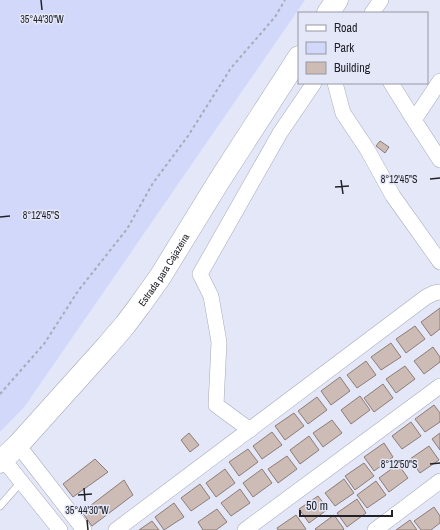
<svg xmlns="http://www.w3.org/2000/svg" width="440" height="530" font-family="'Archivo Narrow',sans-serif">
<rect width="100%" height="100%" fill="#e4e7f7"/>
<path fill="#d1d8fa" d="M0,0H305L25,406L0,432Z"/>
<path fill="#cdbbb5" stroke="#8d7c77" d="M380,141L389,147L385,153L376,146Z
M440,308V329L431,336L421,322Z
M415,326L425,339L406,353L396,339Z
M391,343L401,357L381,370L371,357Z
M433,347L440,357V362L424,374L414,361Z
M366,361L376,375L357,388L347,375Z
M405,366L415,379L396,393L386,379Z
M340,377L350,391L331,405L321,391Z
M383,384L393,398L374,412L364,398Z
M360,396L370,410L351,424L341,410Z
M317,397L327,410L308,424L298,411Z
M434,405L440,413V422L425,432L415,419Z
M294,413L304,426L285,440L275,426Z
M332,420L342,433L323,447L313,433Z
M411,422L421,436L402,449L392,436Z
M272,432L282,445L262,459L253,446Z
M189,433L199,445L190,452L181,440Z
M440,433V450L432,439Z
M309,436L319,450L300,464L290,450Z
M384,443L393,457L374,471L364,457Z
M429,446L439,460L420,473L410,459Z
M248,449L258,462L239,476L229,462Z
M287,456L297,469L278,483L268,469Z
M95,459L108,472L73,497L63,484Z
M364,463L374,476L355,490L345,476Z
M398,464L408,478L389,492L379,478Z
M225,469L235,483L216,497L206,483Z
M262,469L272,483L253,497L243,483Z
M344,479L354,493L335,506L325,493Z
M124,480L133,495L92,526L82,512Z
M376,481L386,495L367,508L357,495Z
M200,484L210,498L191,511L181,498Z
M240,489L250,503L231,516L221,503Z
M318,496L328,509L309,523L299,509Z
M357,499L366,513L347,527L337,513Z
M174,503L184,517L164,530L155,517Z
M434,507L440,516V523L431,530H421L414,521Z
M217,509L227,522L216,530H203L198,522Z
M296,515L306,529L304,530H278L277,528Z
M334,515L344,529L343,530H316L315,529Z
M410,520L417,530H396Z
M152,521L159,530H139Z"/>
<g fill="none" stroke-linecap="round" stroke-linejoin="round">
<defs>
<path id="lane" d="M0,506L21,482"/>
<path id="street" d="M372,13L381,0
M335,83L343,113L367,149L393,196L440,262
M391,83L414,120L440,160
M414,120L440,81
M250,430L216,405L219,342L211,296L200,274L280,133L314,83
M18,445L84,530
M3,459L60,530
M116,530L426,297L434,293L440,292
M245,530L440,386
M375,530L440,481"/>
<g id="primary">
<path d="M328,13L337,0"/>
<path id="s1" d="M0,462L18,445L107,346L125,325L140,305L160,277L219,181L299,57"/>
</g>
</defs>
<use href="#lane" stroke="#a6a9b8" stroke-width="8"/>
<use href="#street" stroke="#a6a9b8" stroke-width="16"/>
<use href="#primary" stroke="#a6a9b8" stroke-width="23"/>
<path stroke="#a7aab7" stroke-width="2" stroke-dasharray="3 3" stroke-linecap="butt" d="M0,394L44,344L78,291L127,229L153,183L188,136L231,68L275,17L285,0"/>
<use href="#lane" stroke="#fff" stroke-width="7"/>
<use href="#street" stroke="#fff" stroke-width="15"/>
<use href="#primary" stroke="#fff" stroke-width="22"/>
</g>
<path fill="none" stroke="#212228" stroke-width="1.5" d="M41,0L42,10M430,179L440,178M341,180L343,194M335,187L349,186M0,217L10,216M430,464L440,463M84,488L85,501M78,495L92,494M87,520L88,530"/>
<g text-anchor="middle" stroke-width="3" stroke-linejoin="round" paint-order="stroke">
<g font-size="10" fill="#212228" stroke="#e4e7f7">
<text dy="4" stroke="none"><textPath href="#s1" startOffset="253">Estrada para Cajazeira</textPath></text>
</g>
</g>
<g font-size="10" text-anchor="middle" fill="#212228" stroke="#e4e7f7" stroke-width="3" stroke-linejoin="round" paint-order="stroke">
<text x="42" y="23">35°44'30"W</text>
<text x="399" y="183">8°12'45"S</text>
<text x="41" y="219">8°12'45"S</text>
<text x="399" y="468">8°12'50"S</text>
<text x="87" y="514">35°44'30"W</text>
</g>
<rect x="298" y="12" width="130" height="72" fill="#e4e7f7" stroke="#9698a4"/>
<rect x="306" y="25" width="20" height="6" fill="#ffffff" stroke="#9698a4"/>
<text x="334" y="32" font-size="12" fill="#212228">Road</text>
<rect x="306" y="42" width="20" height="12" fill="#d1d8fa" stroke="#9698a4"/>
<text x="334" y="52" font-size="12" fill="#212228">Park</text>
<rect x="306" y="62" width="20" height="12" fill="#cdbbb5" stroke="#9698a4"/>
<text x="334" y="72" font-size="12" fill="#212228">Building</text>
<path d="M300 510v6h92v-6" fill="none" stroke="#212228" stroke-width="2"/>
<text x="306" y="510" font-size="12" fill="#212228" stroke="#e4e7f7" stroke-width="3" paint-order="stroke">50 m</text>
</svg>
